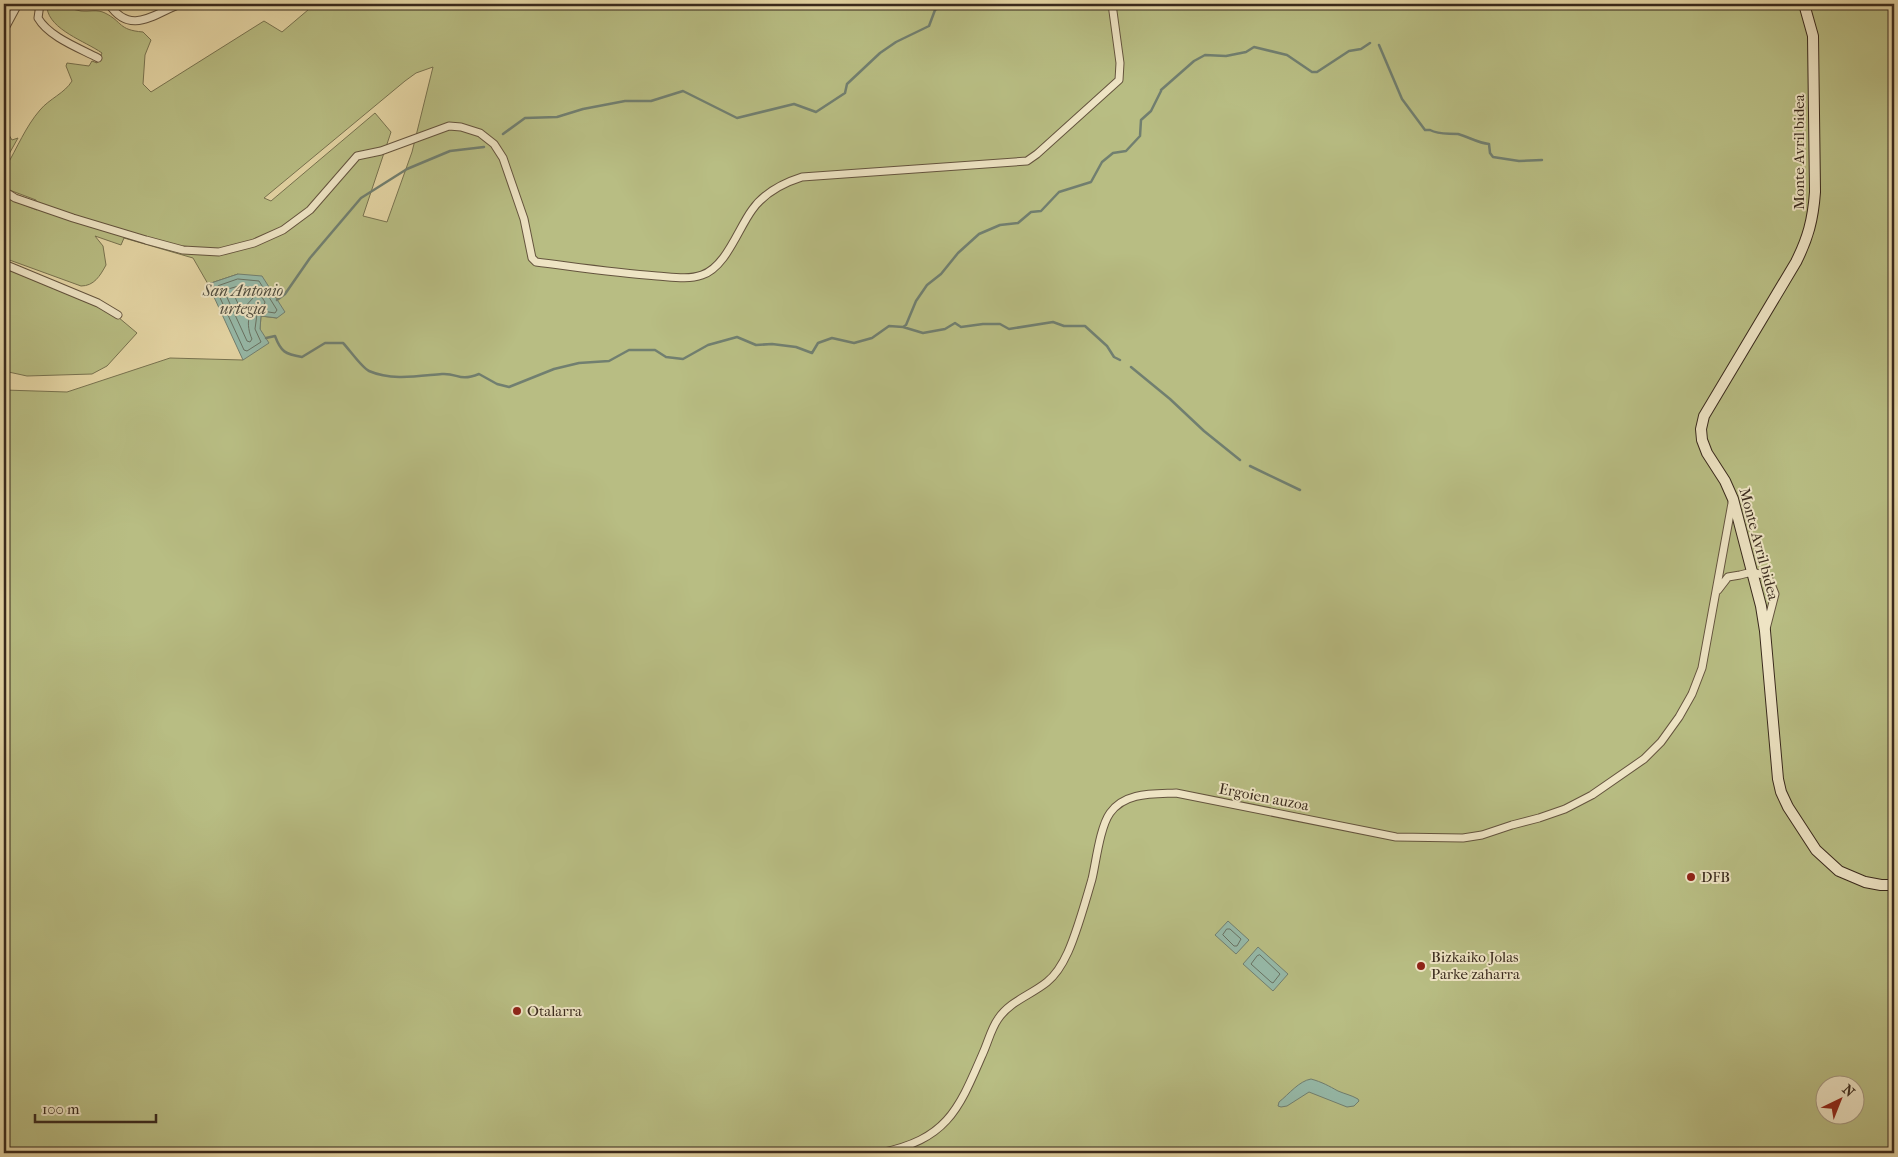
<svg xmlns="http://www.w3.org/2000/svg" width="1898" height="1157" font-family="'IM FELL French Canon',serif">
<rect width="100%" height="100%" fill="#e5d6a5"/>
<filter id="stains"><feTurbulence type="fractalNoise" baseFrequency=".004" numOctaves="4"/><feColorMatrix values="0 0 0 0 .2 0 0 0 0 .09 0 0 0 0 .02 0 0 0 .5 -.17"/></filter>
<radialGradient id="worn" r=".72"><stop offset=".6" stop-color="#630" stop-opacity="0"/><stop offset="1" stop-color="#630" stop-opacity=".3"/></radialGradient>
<path fill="#b8bd83" stroke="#787350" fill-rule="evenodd" d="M50,4C65,4 69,9 81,11C89,12 97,9 105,13C123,22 118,30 143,32L151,40L145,55L143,84L151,92L264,21L282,32L315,4H1894V1153H4V390L67,392L170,358L243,360L260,329L261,316L277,318L238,274L208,284L193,258L124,238L121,245L95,236L103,246L106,265C100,276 94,286 81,286L4,258V197L37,210L36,200L4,188V172L6,167C17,148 26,126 40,110C49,99 65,93 72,81L66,66L67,63L89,66L92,61L97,63L102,53C85,41 50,30 47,8ZM433,67L412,152L387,222L363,216L391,132L375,113L271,201L264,198L405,81L416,73ZM1826,1084H1856V1114H1826Z
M4,127L12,140L18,138L4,163Z
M4,268L103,309L118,317L137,333L107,366L92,374L27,376L4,371Z"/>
<path fill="#96b9a8" stroke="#717f70" d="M238,274L262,276L285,312L277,318L261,316L260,329L269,343L243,360L208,284Z
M1228,921L1249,940L1236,954L1215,935Z
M1258,947L1288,974L1273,991L1243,964Z
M1311,1079C1322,1082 1329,1086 1338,1091C1345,1094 1351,1095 1358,1099L1359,1101L1354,1106L1347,1107L1309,1092L1287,1106L1281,1107L1278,1106L1279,1102C1289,1094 1299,1081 1311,1079Z"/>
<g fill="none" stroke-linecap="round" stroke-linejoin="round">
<path stroke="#687162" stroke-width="1" d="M238,279L259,281L277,310L275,313L262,311L257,314L255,329L261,342L247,351L244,350L216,289L218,286Z
M239,286L255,287L265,302L264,305C246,307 246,326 252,339L250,342L247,341L225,293L226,290Z
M240,293L250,294L253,298L243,309L240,308L235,297Z
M1227,929H1230L1241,939L1237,946H1234L1223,935Z
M1260,955L1280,974L1273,983L1271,982L1251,964L1257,956Z"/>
<path stroke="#717f70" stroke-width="2.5" d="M1379,45L1402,99L1425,130H1430C1439,135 1448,133 1458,134C1469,137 1478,143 1489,144L1490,153L1493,157L1519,161L1542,160
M1161,90L1194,61L1205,55L1226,56L1246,52L1254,47L1287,55L1312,72H1317L1349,51L1361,49L1370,43
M503,134L525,118L557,117L583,109L625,101H651L683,91L737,118L794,104L816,112L845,93L847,84L880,53L896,42L929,26L935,10L946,4
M277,300L285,294L310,258L361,198L407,169L450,151L484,147
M903,327L906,325L916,301L927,285L941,274L958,253L979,234L1000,225L1018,223L1031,212L1041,211L1059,192L1091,182L1102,162L1113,153L1126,151L1140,136L1141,120L1151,111L1161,91
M266,338L275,336C281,352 285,354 302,357L325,343H343C349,349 362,368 369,371C392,381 418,376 442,374C459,373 458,382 479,374L497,384L509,387L554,369L579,363L609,361L629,350H655L666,357L683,359L708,345L737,337L756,345L772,344L796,347L812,353L818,343L832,338L854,343L872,338L889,326L903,327L923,333L945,329L955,323L961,327L983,324H1000L1009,329L1053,322L1064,326H1085L1107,346L1114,357L1120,360
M1131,367L1170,399L1204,431L1240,460
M1250,466L1300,490"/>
<defs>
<path id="street" d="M40,4L38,18C49,37 79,48 98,58
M109,4C130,36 154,14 180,4
M4,30L18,4
M4,191L15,198L73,218L146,240L183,250L219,252L254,243L283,230L310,210L357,156L381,151L449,126L461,127L480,133L494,144L503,158L524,219L532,258L536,262C576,267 616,273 657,276C672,277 688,280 702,275C726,267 738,229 752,210C764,193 783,183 802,177L1027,161L1037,154L1119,80L1120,63L1112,4
M4,264L98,303L118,315
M1718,590L1728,577L1740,575L1752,572L1763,575L1769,579L1775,594L1766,629
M880,1153C947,1139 958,1111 983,1053C988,1042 991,1029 998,1019C1010,1001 1031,995 1047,982C1057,974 1063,963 1068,952C1077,932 1086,900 1092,879C1096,862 1100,827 1110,813C1125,792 1153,794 1176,793L1396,837L1463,838L1482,835L1512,825L1539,818L1565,809L1592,795L1644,759L1661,742L1679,717L1692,694L1702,668L1732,503"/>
<path id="secondary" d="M1804,4L1813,36L1815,192C1813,220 1808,238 1796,262L1704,416L1701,429L1702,440L1707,453L1725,481L1733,499L1761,606L1765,631L1778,779L1781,792L1788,807L1816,850L1839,871L1865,882L1881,885H1894"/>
</defs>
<use href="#street" stroke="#64543e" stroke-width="9"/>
<use href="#secondary" stroke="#39291c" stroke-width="12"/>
<use href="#street" stroke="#eee4c4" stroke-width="7"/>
<use href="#secondary" stroke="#eee4c4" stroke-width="10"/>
</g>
<g fill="#8f2418" stroke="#eee4c4" stroke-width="2">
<circle cx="1691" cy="877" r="5"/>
<circle cx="1421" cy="966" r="5"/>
<circle cx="517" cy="1011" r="5"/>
</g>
<g text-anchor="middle" stroke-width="4" stroke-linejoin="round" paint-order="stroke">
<g font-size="15" fill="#39291c" stroke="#eee4c4">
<text transform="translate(1799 152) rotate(-90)" y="5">Monte Avril bidea</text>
<text transform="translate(1759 544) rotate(75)" y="5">Monte Avril bidea</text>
<text transform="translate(1264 797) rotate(11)" y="5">Ergoien auzoa</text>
</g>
<g font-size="15" fill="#39291c" stroke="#eee4c4" text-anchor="start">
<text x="1701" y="882">DFB</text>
<text x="1431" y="962">Bizkaiko Jolas<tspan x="1431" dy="17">Parke zaharra</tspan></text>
<text x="527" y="1016">Otalarra</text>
</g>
<g font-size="16" font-style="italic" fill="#504d3f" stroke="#eee4c4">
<text x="243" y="296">San Antonio<tspan x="243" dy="18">urtegia</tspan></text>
</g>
</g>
<rect width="1898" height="1157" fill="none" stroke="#e5d6a5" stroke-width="20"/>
<rect x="5" y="5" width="1888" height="1147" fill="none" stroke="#39291c" stroke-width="2.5"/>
<rect x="10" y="10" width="1878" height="1137" fill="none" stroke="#39291c"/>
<g transform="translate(1840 1100) rotate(43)"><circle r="24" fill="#eee4c4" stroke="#a69981"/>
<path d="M0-4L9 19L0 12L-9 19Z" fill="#8f2418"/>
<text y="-8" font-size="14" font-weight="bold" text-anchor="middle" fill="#39291c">N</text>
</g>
<path d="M35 1114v8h121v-8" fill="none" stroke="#39291c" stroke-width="2.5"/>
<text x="42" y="1114" font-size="15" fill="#39291c" stroke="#eee4c4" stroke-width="4" paint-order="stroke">100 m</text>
<rect width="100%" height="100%" filter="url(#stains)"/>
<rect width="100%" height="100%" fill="url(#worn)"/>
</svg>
